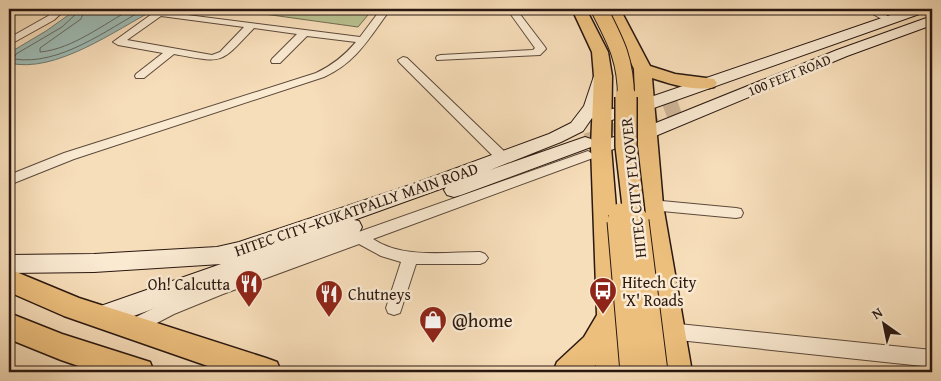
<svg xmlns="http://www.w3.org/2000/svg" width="941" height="381" font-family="'Gentium Book Plus',serif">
<rect width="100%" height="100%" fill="#f7deba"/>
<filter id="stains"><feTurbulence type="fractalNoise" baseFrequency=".004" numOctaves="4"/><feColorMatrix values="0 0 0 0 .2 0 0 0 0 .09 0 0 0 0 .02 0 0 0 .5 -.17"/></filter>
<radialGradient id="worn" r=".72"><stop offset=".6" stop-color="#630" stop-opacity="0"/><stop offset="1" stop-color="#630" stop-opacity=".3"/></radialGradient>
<path fill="#b9c292" stroke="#716c51" d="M228,9H289L314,12L332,9H373L358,27Z"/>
<path fill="#9ebbb5" stroke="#6f7973" d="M77,9H156C115,30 56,74 9,63V53L46,31Z"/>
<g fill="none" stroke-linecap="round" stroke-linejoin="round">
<path stroke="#646962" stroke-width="1" d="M79,9L76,14L62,27L16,54L14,59C60,66 106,30 145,9
M85,9L81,19L40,48V52C73,49 103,24 132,9"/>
<path stroke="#ceb698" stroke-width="19" stroke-dasharray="19 9" stroke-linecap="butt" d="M587,143L680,108"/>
<defs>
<path id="street" d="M56,9H66L54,20L9,45V38L48,16Z
M381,9H414L409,12L387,14C368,40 355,63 324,77L74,159L9,185V175L64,153L316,73C333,65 344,56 356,42L307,36L280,63H272L271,61L272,59L297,34L254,28C219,65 224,63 174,54L144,78H136L135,76L136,74L163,53L118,45L113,42L156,11L360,37ZM161,16L244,27L220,52L212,55L127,40Z
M507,9H516L545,47L546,49L540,55L437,60L436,58L437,56L441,55L533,50L535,48Z
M864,9H875L895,20L890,23L887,22Z
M403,57L407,58L507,154L508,157L507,160H497L399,62L398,60Z
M588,151L594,155L593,158L373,239C403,259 446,252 480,252L485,254L488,258L485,262L480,264H416L400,313L394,315L388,313L386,308L401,262L381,256L359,244L223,294L174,314L132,336L126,334L123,328L126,322L162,304L211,284Z
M651,200L736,208L741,209L743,213L741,217L736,218L651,210L646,209L644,205L646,201Z
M669,323L932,350V367L669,339L663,337L660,331L663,325Z"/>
<path id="secondary" d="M908,9H927L925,12L651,109L601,123L595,122L592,118L583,131L561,142L490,170L585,137L591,139L594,143L591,147L461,195L454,197L447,195L444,190L446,187L354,220L359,221L362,227L359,233L101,328L92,325L89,317L92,309L221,264L94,272L9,273V255L94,254L217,247L239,242L416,183L549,134L571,123L584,106L594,76H606L608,79L600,107L596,114L639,101Z
M932,16V25L847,56L653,137L601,153L594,151L592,147L594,143L641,129L837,50Z"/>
<path id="primary" d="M572,9H586L608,52L612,76L611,147L625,318L626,372H596V365L589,372H553L557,362L584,337L597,315L591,147L594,76L592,52Z
M606,9H620L650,66L675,74L714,79L717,83L714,87C696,92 670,84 652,78L663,205L692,372H662L639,205L634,69Z
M9,269L79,298L266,358L277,362L281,372H225L64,316L9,292Z
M9,313L62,334L150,362L154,372H96L61,360L9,339Z"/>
</defs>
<use href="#street" stroke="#5c493a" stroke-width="2"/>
<use href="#secondary" stroke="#291710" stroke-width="2"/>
<use href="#primary" stroke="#291710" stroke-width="3"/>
<use href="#street" fill="#faead2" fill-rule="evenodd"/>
<use href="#secondary" fill="#faead2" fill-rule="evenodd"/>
<use href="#primary" fill="#ecbf7d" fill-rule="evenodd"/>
<defs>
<path id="primary-bridge-far2" d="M599,9C616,42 626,60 626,98"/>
<path id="primary-bridge-far1" d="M626,97V146L635,223
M620,214L621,223"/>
<path id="primary-bridge" d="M621,221L634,372
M635,221L654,372"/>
</defs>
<use href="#primary-bridge-far2" stroke="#291710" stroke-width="18" stroke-linecap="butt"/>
<use href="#primary-bridge-far1" stroke="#291710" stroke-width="24" stroke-linecap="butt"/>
<use href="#primary-bridge" stroke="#291710" stroke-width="29" stroke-linecap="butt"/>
<use href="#primary-bridge-far2" stroke="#ecbf7d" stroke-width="16"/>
<use href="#primary-bridge-far1" stroke="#ecbf7d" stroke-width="21"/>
<use href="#primary-bridge" stroke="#ecbf7d" stroke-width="27"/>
</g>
<defs>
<symbol id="restaurant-pin" viewBox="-11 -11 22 30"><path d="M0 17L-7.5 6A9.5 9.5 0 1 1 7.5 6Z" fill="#8f2418" stroke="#faead2"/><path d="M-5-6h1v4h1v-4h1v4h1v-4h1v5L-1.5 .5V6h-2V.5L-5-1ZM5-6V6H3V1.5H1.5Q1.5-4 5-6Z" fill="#fff"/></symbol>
<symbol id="bus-pin" viewBox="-11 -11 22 30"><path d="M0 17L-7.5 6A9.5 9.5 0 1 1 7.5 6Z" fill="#8f2418" stroke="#faead2"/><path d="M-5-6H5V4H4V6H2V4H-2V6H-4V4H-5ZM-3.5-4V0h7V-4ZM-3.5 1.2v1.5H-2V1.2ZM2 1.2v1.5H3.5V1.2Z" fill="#fff"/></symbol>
<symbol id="shop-pin" viewBox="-11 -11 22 30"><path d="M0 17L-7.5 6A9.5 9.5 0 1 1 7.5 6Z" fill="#8f2418" stroke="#faead2"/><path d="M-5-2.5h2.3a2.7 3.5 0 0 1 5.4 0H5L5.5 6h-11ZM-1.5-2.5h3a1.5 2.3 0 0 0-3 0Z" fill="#fff"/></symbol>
</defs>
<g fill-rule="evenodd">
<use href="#restaurant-pin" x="233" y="268" width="32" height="43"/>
<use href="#bus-pin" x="587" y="275" width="32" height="43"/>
<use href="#restaurant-pin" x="313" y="278" width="32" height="43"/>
<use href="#shop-pin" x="417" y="304" width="32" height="43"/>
</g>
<g text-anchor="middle" stroke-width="5" stroke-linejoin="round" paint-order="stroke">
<g font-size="14" fill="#291710" stroke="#faead2">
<text transform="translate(789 75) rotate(-22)" y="5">100 FEET ROAD</text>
</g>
<g font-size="16" fill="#291710" stroke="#faead2">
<text transform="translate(633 188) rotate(-96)" y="6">HITEC CITY FLYOVER</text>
<text transform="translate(356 209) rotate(-19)" y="6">HITEC CITY–KUKATPALLY MAIN ROAD</text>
</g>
<g font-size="16" fill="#291710" stroke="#faead2" text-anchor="start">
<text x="622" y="288">Hitech City<tspan x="622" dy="18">'X' Roads</tspan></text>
<text x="230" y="290" text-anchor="end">Oh! Calcutta</text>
<text x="348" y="300">Chutneys</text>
</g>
<g font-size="19" fill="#291710" stroke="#faead2" text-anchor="start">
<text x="452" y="327">@home</text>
</g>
</g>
<rect width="941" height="381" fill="none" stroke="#f7deba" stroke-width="30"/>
<rect x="10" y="10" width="921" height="361" fill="none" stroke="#291710" stroke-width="2.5"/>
<rect x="15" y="15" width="911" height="351" fill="none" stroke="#291710"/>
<g transform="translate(884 324) rotate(327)" stroke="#faead2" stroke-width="4" paint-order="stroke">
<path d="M0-4L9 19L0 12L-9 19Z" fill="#291710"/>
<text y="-8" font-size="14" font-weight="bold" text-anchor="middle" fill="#291710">N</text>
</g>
<rect width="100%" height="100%" filter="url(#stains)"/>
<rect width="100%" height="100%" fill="url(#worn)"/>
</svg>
